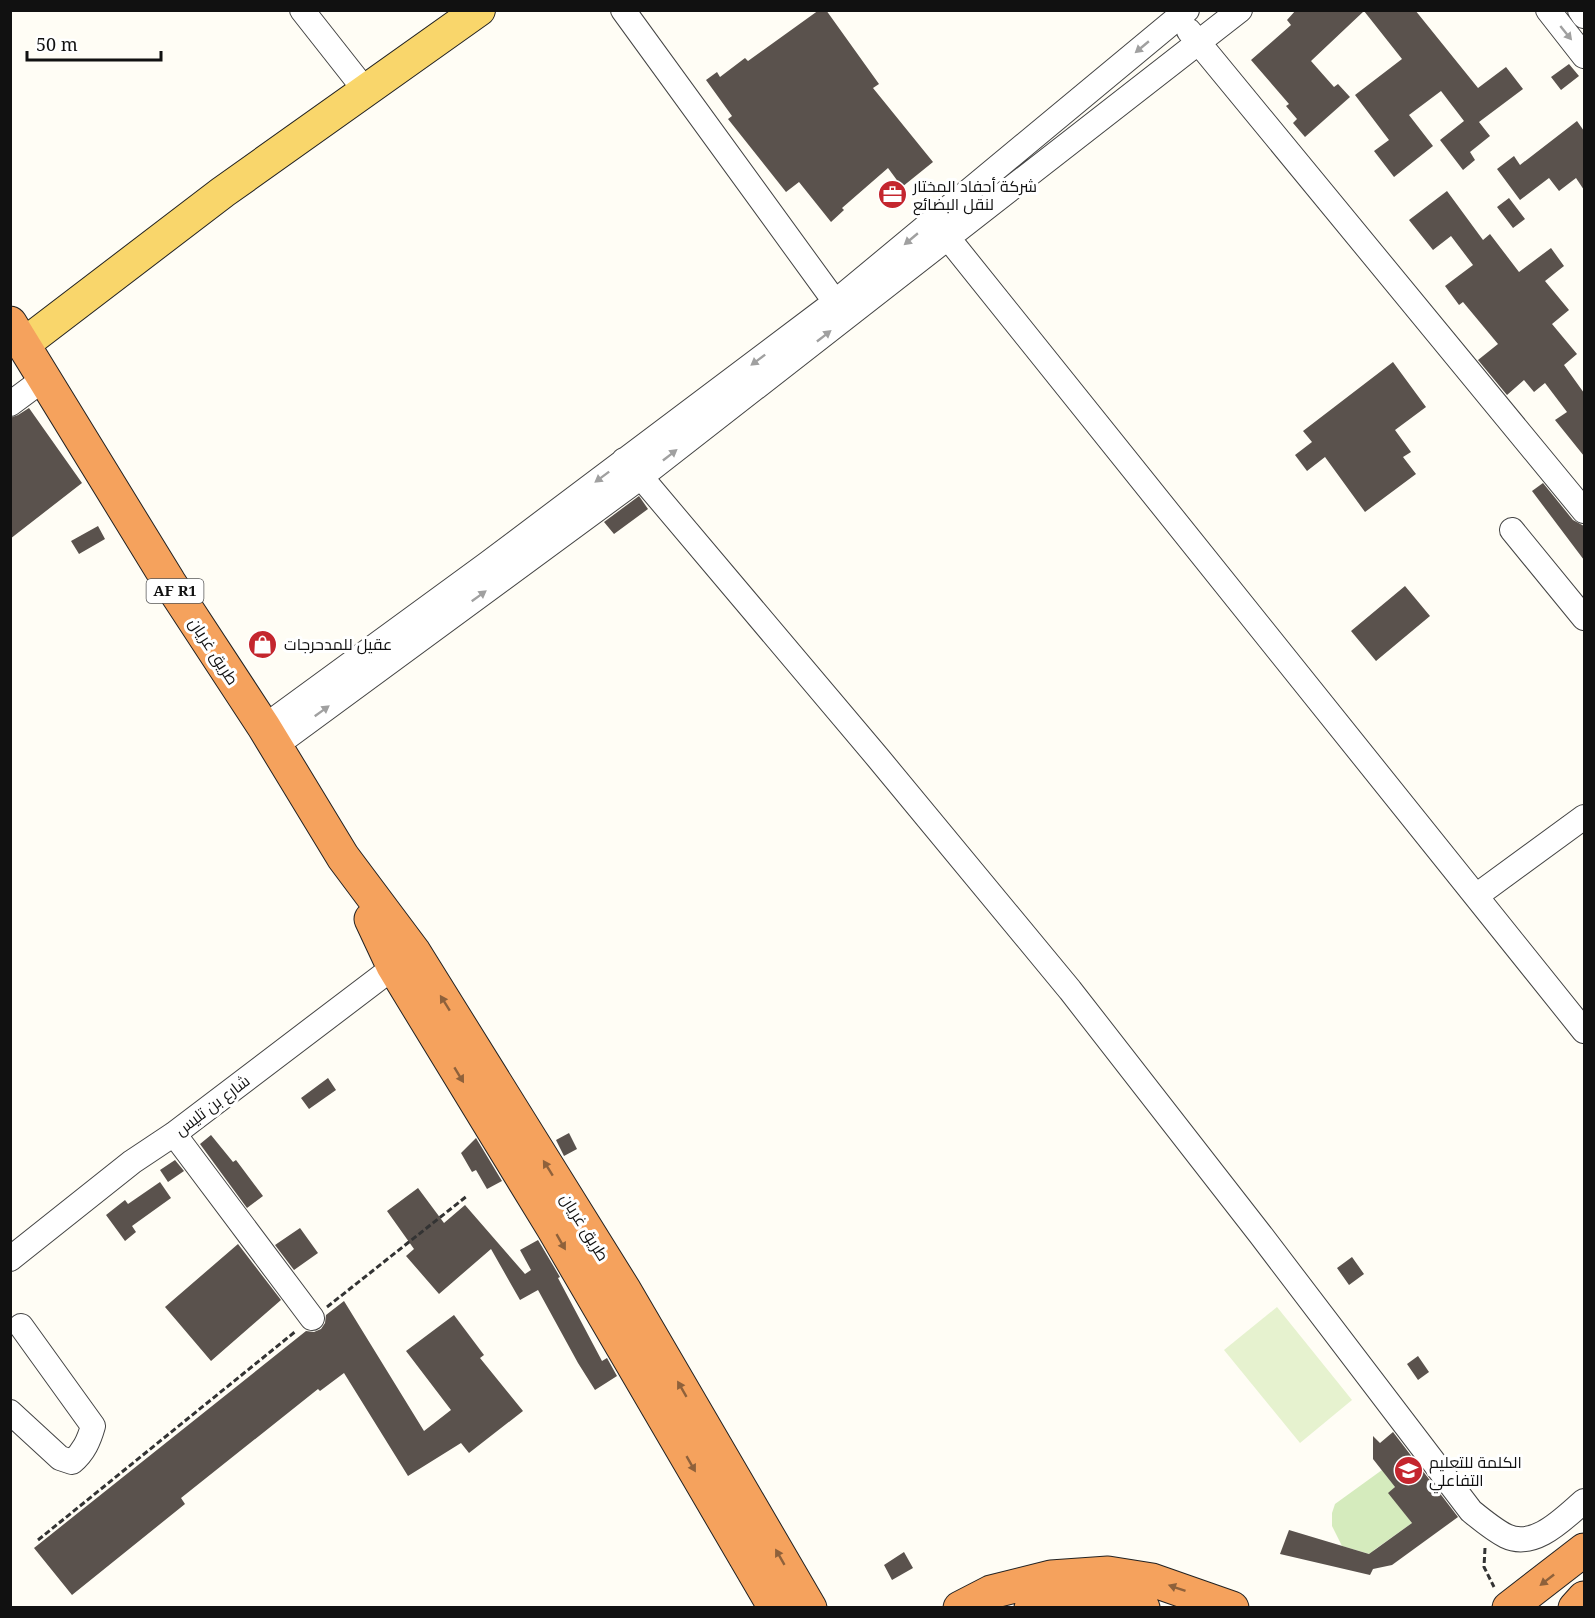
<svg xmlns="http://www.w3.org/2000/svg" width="1595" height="1618" font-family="'Noto Serif',Cairo,serif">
<rect width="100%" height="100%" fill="#fffdf5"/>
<path fill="#d5ebbd" d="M1382,1470L1395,1487L1389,1493L1412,1523L1374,1550L1373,1555L1342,1546L1332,1526V1513L1335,1504Z"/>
<path fill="#e6f2cf" d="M1277,1307L1352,1400L1300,1443L1224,1350Z"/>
<path fill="#5a524d" d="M819,10H826L879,84L873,88L933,162L902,187L888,168L842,208L844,210L831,222L799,182L786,192L728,119L732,116L706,80L717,72L720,77L745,58L748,61Z
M1296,10H1415L1478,88L1506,67L1523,89L1479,122L1490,136L1470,152L1475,160L1463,170L1440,140L1464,121L1441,91L1409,115L1433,146L1394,177L1374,151L1389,140L1355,95L1402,59L1364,11L1311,61L1334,87L1338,84L1350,97L1305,137L1293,123L1297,119L1286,106L1289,104L1251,60L1291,25L1287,20Z
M1569,64L1579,76L1561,90L1551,77Z
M1577,121L1584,131V190L1576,178L1559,191L1549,178L1520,200L1497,169L1514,156L1520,165Z
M1447,191L1483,240L1490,234L1519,272L1551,248L1564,266L1545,281L1569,310L1552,324L1577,354L1564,365L1584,393V456L1555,420L1567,412L1545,383L1534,392L1524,380L1507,395L1478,360L1498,344L1463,302L1459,305L1445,286L1473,265L1451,236L1433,250L1409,220Z
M1509,198L1525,219L1513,228L1497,207Z
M1393,362L1426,407L1395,430L1411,452L1403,457L1416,474L1365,512L1325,457L1307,471L1295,455L1312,442L1303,431Z
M29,408L82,483L10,539V418L18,415Z
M1543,483L1573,520L1584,526V560L1532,491Z
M639,496L648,509L614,534L604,522Z
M98,526L105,539L79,554L71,541Z
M1405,586L1430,616L1376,661L1351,631Z
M328,1078L336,1090L309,1109L301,1098Z
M569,1133L577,1149L564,1156L556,1140Z
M211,1135L233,1162L236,1160L263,1196L247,1208L200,1144Z
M476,1138L502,1181L487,1189L476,1170L472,1172L461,1153Z
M175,1160L184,1171L168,1182L160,1170Z
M160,1182L171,1198L132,1226L136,1232L125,1241L106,1215L125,1200L128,1204Z
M418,1188L444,1223L465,1205L525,1274L531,1270L520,1250L538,1240L560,1277L558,1278L602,1361L607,1358L617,1376L595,1390L578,1363L538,1290L520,1300L491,1249L439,1294L406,1256L414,1249L387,1211Z
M300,1228L318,1253L294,1270L275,1245Z
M238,1244L281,1300L211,1361L165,1307Z
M1352,1257L1364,1274L1349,1285L1337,1268Z
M344,1301L424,1431L451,1410L406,1351L454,1315L484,1355L480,1358L523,1411L469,1453L461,1443L408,1476L344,1373L320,1391L318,1389L181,1498L185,1504L72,1595L34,1548L306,1331L314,1332L321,1329L325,1323L326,1315Z
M1418,1356L1429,1372L1418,1380L1407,1364Z
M1393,1432L1458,1517L1392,1565L1373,1569L1370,1575L1280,1554L1289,1530L1369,1554L1412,1523L1388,1493L1395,1487L1373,1459V1436L1380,1443Z
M904,1552L913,1568L892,1580L884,1565Z"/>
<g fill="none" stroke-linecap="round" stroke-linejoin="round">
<defs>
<path id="minor" d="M302,10L365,90
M623,10L844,314
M1548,10L1584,56
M1580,10L1584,16
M1189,31L1584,511
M940,228L1584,1031
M10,404L45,378
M624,460L641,477L879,759L1070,990L1260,1234L1471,1511C1482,1520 1494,1530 1506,1536C1535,1550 1565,1517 1584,1501
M1512,530L1584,618
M264,727L487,564L835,302L1187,10
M275,746L641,477L1240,10
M1476,896L1584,817
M174,1134L312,1318
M10,1259L132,1162L174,1134L407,957
M10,1412L60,1458L72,1462C84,1452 89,1440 93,1426L21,1326"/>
<path id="major" d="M24,344L223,192L479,10"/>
<path id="highway" d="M10,323L169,582L264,727L343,857L414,952L625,1291L810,1608
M371,919L393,966L553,1228L775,1608
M960,1608L991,1592L1051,1577L1108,1573L1152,1580L1232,1608
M1031,1608C1067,1599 1107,1593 1143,1608
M1509,1608L1584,1550
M1575,1608L1584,1598"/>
</defs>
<use href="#minor" stroke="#444" stroke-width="26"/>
<use href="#major" stroke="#222" stroke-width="34"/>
<use href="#highway" stroke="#222" stroke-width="35"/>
<path stroke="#333" stroke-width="3" stroke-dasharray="6 3" stroke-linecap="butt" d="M327,1307L467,1196
M38,1540L296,1331
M1485,1548L1484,1567L1494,1587"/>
<use href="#minor" stroke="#fff" stroke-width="24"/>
<use href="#major" stroke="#f9d66b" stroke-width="32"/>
<use href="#highway" stroke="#f5a25d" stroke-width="33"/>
</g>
<defs><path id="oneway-solid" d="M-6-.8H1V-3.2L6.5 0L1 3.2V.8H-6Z" transform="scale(1.5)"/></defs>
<g fill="#a0a0a0">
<use href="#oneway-solid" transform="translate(1566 33) rotate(51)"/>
<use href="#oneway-solid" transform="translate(1142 47) rotate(140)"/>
<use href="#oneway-solid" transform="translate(911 239) rotate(140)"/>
<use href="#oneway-solid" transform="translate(824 336) rotate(-38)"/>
<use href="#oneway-solid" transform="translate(758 360) rotate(143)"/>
<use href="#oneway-solid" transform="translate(670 455) rotate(-38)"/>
<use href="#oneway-solid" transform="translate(602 477) rotate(143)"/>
<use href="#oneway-solid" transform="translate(479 596) rotate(-36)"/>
<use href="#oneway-solid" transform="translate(322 711) rotate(-36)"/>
</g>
<g fill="#8e613b">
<use href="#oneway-solid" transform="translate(445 1003) rotate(-122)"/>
<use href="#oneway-solid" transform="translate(459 1075) rotate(59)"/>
<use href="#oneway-solid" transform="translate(548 1168) rotate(-122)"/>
<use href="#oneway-solid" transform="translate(561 1242) rotate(60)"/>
<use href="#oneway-solid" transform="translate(682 1389) rotate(-120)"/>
<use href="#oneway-solid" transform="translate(691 1464) rotate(60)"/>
<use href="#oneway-solid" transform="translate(780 1557) rotate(-120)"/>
<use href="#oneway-solid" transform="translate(1547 1580) rotate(142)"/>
<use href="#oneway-solid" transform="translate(1177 1588) rotate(-161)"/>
</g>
<defs>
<symbol id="office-disc" viewBox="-11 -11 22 22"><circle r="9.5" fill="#c4262e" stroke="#fff"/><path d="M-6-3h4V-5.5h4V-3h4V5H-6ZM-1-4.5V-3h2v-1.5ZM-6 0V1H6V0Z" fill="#fff"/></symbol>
<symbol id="shop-disc" viewBox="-11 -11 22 22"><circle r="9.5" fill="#c4262e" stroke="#fff"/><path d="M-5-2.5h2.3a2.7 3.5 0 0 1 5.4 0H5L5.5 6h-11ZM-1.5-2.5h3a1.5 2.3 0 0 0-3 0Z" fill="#fff"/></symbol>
<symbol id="school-disc" viewBox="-11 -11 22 22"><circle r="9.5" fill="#c4262e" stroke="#fff"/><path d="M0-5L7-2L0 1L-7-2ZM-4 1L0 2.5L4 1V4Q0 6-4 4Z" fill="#fff"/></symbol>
</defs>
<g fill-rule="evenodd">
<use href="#office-disc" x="876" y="178" width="33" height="33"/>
<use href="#shop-disc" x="246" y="628" width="33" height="33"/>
<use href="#school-disc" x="1392" y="1454" width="33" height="33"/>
</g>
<g text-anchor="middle" stroke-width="6" stroke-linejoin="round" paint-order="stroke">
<rect fill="#fff" stroke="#585858" stroke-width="1.5" x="146.5" y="579" width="57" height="24" rx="4.5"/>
<g font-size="15" font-weight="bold" fill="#111">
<text x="175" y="596">AF R1</text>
</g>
<g font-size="16" fill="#111" stroke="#fff" text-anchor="start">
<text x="913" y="192">شركة أحفاد المختار<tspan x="913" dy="18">لنقل البضائع</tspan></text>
<text x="284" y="650">عقيل للمدحرجات</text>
<text x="1429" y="1468">الكلمة للتعليم<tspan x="1429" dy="18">التفاعلي</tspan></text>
</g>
<g font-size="16" fill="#111" stroke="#fff">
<text transform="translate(214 651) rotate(57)" y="6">طريق غريان</text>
<text transform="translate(212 1105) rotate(-37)" y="6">شارع بن تليس</text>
<text transform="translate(585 1227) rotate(58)" y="6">طريق غريان</text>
</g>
</g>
<rect width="1595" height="1618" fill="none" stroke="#111111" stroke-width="24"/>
<path d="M27 51v9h134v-9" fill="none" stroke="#111111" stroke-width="3"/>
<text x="36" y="51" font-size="18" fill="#111111" stroke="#ffffff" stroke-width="4.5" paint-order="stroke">50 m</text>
</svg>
